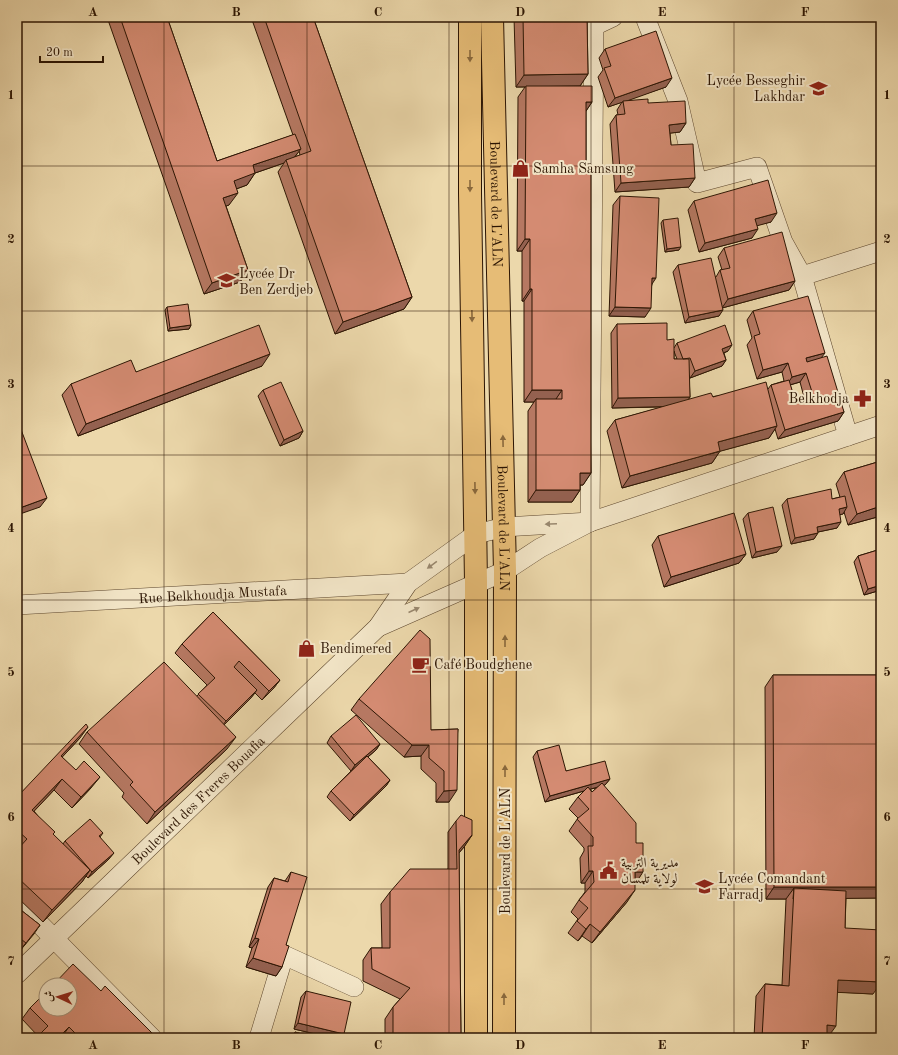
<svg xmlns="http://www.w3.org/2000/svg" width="898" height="1055" font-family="'Old Standard TT',Amiri,serif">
<rect width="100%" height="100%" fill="#ecd8ab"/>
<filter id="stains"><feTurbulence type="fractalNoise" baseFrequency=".005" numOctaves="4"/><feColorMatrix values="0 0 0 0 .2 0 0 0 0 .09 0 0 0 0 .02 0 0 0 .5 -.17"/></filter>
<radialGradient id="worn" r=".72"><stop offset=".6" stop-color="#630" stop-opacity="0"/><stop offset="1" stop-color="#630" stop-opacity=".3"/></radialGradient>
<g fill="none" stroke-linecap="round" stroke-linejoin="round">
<defs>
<g id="minor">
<path d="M645,17L678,101L697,183L757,167L783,242L802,276"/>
<path d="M594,26L613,17"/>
<path d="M848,436L802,276L881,251"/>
<path d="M590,522L594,17"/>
<path id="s1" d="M17,605L408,583"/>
<path d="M378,627L505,571L540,548L590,522L881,425"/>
<path d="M17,901L152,1038"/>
<path id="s2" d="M17,974L378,627L408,583L476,534L505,527L590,522"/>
<path d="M259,1038L284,955L354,987"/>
</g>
<g id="primary">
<path d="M470,17V193L476,582V1038"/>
<path id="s3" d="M492,17L505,571L504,1038"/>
</g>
</defs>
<use href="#minor" stroke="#5c462d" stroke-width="20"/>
<use href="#primary" stroke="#2c1503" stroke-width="24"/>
<use href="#minor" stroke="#f3e6c8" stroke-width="19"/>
<use href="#primary" stroke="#e6bc76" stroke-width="22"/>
</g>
<path fill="#b67862" stroke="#2c1503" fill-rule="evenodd" d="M107,17H167L217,161L293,135L251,17H313L412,297L404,309L335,334L278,172L284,163L255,173L247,185L236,189L229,205L226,206L248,270L240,282L204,294ZM299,151L300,155L295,157Z
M514,17H587L588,74L580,86L592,102L586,111V164L591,473L583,485H580V490L572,502H528V411L534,402H524V301H522V251H517L518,97L525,87H516Z
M605,49L666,87L627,100L648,103L686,123L680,132L670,133L671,145L695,178L689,187L615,192L610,124L616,115H618L617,110L622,102L608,107L598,77L603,70L599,58Z
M620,196L652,284L645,317L609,316L613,205Z
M694,201L771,222L757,225L752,238L699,252L688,210Z
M663,220L679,250L665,252L661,223Z
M724,248L795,281L789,290L722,308L719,316L685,323L673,272L678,265L716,277L720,270H722L718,257Z
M167,307L191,325L189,329L168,331L165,310Z
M753,311L821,358L844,412L838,421L778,439L775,429L769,438L720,451L712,463L622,488L607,431L615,420L663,407L612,408L611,333L617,324L667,340L674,348L677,343L728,351L724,353L726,360L722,366L690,378L689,375L690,397L688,400L768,389L771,385L784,381L782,372L757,379L747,345L752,338L747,320ZM674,351L675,354L677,359H674ZM800,382L804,397L795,400L790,385Z
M262,366L78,436L62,395L71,384L136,372Z
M263,390L303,431L299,438L280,446L258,396Z
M881,461V516L848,525L844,512L843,514H840L837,528L818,532L814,539L791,544L782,505L787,499H832L840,497L836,484L844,472Z
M748,513L777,552L752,558L743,519Z
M658,536L746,554L739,563L664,587L652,545Z
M881,549V590L864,595L854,562L858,556Z
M213,612L280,680L273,689L262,700L255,693L250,699L224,725L227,749L147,824L122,797L124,793L79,744L87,732L197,696L207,685L175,653L182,644Z
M773,675H881V898H846L845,928L873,994L837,992L828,1037H827V1038H754L756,996L765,984L782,985L786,900V899H766L765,687Z
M359,699L431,730L458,729L449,802H436V783L421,769V756L404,757L351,710Z
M331,736L380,744L376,750L368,757L390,780L386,786L350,821L327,797L331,791L355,767L351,771L327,743Z
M80,738L62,757L91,788L72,808L54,790L34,811L53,835L63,844L65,841L103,833L100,837L109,859L88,878L86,876L82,882L43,922L17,897V797Z
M537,751L566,771L610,779L605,785L604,786L636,843L643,872L635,883L627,902L592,943L582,936L578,941L568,933L578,919L571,912L579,900L585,892V883H581L580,858L584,851V848L569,831L578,818L569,809L578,797L584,791L545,802L533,757ZM597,788L592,792L590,789Z
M456,821L472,835L464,847L459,853L461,1038H385V1019L393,1007L400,999L363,981V960L371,948H382L381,904L390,892L448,869V832Z
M291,872L286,945L282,967L276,976L246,967L252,948L249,947L268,887L274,878L285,881Z
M17,907L40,925L19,952L17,950Z
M101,991L153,1034L151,1038H36L38,1036L22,1019L30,1008Z
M306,991L344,1034L341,1038H333L294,1029L301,997Z
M295,1032L316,1038H291Z"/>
<path fill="#946150" stroke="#2c1503" d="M588,74L580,86L516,87L524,75Z
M672,78L666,87L624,102L623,101V102L608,107L615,98Z
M586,102H592L584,114Z
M686,123L680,132L663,134L669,125Z
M301,149L292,160H286L284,163L255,173L247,185L225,193L234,181L253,165Z
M695,178L689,187L615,192L621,183Z
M238,193L229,205L215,210L223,198Z
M777,213L771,222L749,228L755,219Z
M758,229L752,238L699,252L705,243Z
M525,239H530L522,251H517Z
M681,247L679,250L665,252L667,249Z
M248,270L240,282L204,294L212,283Z
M652,278H656L650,287Z
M795,281L789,290L722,308L728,299Z
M530,289H532L524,301H522Z
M412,297L404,309L335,334L343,322Z
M615,307L651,308L645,317L609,316Z
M723,310L719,316L685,323L689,317Z
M191,325L189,329L168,331L170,328Z
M732,345L728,351L718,355L722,349Z
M825,353L818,362L800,367L806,358Z
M270,354L262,366L78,436L86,424Z
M726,360L722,366L690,378L695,371Z
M788,363L782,372L757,379L763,370Z
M806,373L800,382L786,386L792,377Z
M532,390H562L554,402L536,399L534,402H524Z
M690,397L684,406L612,408L618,398Z
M844,412L838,421L778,439L785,430Z
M777,426L769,438L710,454L718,442Z
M303,431L299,438L280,446L284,440Z
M720,451L712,463L622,488L630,476Z
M580,473H591L583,485H571Z
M536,490H580L572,502H528Z
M47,498L40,507L17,515V509Z
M881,506V516L848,525L857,514Z
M847,507L843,514L834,516L839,509Z
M841,522L837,528L813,533L817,527Z
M818,533L814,539L791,544L795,538Z
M782,546L777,552L752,558L756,552Z
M746,554L739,563L664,587L671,577Z
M881,585V590L864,595L868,589Z
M280,680L273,689L262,700L269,691Z
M257,690L250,699L219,730L226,721Z
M88,727L80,738L53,767L61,756Z
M236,737L227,749L147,824L155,812Z
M380,744L376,750L351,771L355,765Z
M412,745H429L421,756L404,757Z
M100,777L91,788L72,808L81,797Z
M62,779L54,790L24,822L32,810Z
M610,779L605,785L545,802L550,796Z
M390,780L386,786L350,821L354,815Z
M457,790L449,802H436L444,791Z
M472,835L464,847L457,855L459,850Z
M114,853L109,859L88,878L92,872Z
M90,870L82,882L43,922L52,910Z
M589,871H593L585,883H581Z
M635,872H643L635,884Z
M774,887H881V898L793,899L794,888L786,899H766Z
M635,890L627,902L592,943L600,932Z
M590,924L582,936L578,941L586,929Z
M40,925L34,934L19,952Z
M255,938L259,939L252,948L249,947Z
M253,958L282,967L276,976L246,967Z
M838,980L881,982V983L873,994L830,992Z
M298,1023L344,1034L341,1038H333L294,1029Z
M827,1025L836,1026L828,1037H819Z
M69,1027L61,1038H58Z"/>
<path fill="#d48b72" stroke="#2c1503" d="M120,17H167L217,161L295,134L301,149L253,165L255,173L234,181L238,193L223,198L248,270L212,283Z
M264,17H313L412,297L343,322L286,160L311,151Z
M523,17H587L588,74L524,75Z
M656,31L672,78L615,98L604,68L611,66L605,49Z
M526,86H592V102H586V164H591V473H580V490H536V399H562V390H532V289H530V239H525Z
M648,99V103L685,101L686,123L669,125L671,145L693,144L695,178L621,183L616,115L625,114L623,101Z
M768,180L777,213L755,219L758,229L705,243L694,201Z
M620,196L659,198L656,278H652L651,308L615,307Z
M678,218L681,247L667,249L663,220Z
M782,232L795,281L728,299L720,270L730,268L724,248Z
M711,258L723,310L689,317L678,265Z
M808,296L825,353L806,358L807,362L827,356L844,412L785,430L771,385L789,380L795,400L813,395L806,373L792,377L788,363L763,370L754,336L760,334L753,311Z
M188,304L191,325L170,328L167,307Z
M667,323V340L674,339V359H689L690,397L618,398L617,324Z
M259,325L270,354L86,424L71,384L131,360L136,372Z
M725,325L732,345L722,349L726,360L695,371L690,358L683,359L677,343Z
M281,382L303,431L284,440L263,390Z
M766,382L777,426L718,442L720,451L630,476L615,420L711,393L713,397Z
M17,419L47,498L17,509Z
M881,461V506L857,514L844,472Z
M831,489L832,499L845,496L847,507L839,509L841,522L817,527L818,533L795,538L787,499Z
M773,507L782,546L756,552L748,513Z
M734,513L746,554L671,577L658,536Z
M881,549V585L868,589L858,556Z
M213,612L280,680L269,691L239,661L234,667L257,690L226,721L198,694L215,678L182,644Z
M420,630L430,639L431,730L458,729L457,790L444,791V771L429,758V745H412L359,699Z
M164,662L236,737L155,812L130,785L133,782L87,732Z
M773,675H881V887H774Z
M356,715L380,744L355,765L331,736Z
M86,724L88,727L61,756L76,770L84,761L100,777L81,797L62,779L32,810L55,832L53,834L90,870L52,910L17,877V850L27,839L17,830V797Z
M559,745L566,771L605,761L610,779L550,796L537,751Z
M367,756L390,780L354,815L331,791Z
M602,783L636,823V843H643V872H635V890L600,932L590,924L586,929L577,921L588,908L579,900L594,882L593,871H589L588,846H593V837L577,819L589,809L578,797L588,787L592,792Z
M461,815L472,820V835L459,850L461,1038H393V1007L410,988L372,969L371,948H390V892L410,869H457L456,821Z
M90,819L103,833L99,836L114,853L92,872L65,841Z
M291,872L307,877L286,945L289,946L282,967L253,958L259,939L255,938L274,878L288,882Z
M794,888L846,891L845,928L881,930V982L838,980L836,1026L827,1025V1038H762L765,984L789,986Z
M17,907L40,925L26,943L17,936Z
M73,964L101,991L105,986L153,1034L150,1038H80L69,1027L60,1036L61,1038H36L48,1026L30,1008L46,992V1009H70V985H53Z
M306,991L351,1002L344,1034L298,1023Z
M295,1032L316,1038H294Z"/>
<defs><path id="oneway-solid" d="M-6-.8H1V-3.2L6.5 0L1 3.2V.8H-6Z"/></defs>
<g fill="#89683c">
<use href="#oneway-solid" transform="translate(470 56) rotate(90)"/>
<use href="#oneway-solid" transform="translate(470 186) rotate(90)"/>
<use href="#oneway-solid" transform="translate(472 316) rotate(89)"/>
<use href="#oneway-solid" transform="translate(503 441) rotate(-91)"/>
<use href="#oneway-solid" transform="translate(475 488) rotate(89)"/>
<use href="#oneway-solid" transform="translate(505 641) rotate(-90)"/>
<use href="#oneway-solid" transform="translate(505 771) rotate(-90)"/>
<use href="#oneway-solid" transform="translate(504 999) rotate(-90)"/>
</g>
<g fill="#99886f">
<use href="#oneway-solid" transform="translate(551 524) rotate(177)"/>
<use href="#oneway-solid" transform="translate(432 565) rotate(144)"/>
<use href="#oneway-solid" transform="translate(414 610) rotate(-24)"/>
</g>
<path fill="none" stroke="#2c1503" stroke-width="1" stroke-opacity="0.55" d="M164,17V1038M307,17V1038M449,17V1038M591,17V1038M734,17V1038M17,166H881M17,311H881M17,455H881M17,600H881M17,744H881M17,889H881"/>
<defs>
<symbol id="school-bare" viewBox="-9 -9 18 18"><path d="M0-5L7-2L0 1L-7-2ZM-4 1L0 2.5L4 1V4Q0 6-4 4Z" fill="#8f2418" stroke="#f3e6c8" stroke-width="2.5" paint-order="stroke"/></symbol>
<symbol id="shop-bare" viewBox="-9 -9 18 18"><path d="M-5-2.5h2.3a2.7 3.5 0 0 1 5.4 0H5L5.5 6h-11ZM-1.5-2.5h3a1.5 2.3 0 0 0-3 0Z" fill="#8f2418" stroke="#f3e6c8" stroke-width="2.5" paint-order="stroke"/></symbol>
<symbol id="pharmacy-bare" viewBox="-9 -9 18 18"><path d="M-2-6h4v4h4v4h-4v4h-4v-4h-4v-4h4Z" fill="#8f2418" stroke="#f3e6c8" stroke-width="2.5" paint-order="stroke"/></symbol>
<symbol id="cafe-bare" viewBox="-9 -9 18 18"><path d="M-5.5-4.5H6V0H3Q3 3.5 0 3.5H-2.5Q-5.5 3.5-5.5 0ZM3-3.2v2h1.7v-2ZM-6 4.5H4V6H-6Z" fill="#8f2418" stroke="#f3e6c8" stroke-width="2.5" paint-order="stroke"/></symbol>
<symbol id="civic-bare" viewBox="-9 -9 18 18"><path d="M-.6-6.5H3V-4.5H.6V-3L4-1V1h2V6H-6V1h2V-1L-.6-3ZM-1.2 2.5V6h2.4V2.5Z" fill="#8f2418" stroke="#f3e6c8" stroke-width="2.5" paint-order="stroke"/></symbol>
</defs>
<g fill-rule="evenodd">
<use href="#school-bare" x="806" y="76" width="25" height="25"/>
<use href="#shop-bare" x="508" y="156" width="25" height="25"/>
<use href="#school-bare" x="214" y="268" width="25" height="25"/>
<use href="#pharmacy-bare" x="850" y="386" width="25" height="25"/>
<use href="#shop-bare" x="294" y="636" width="25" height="25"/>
<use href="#cafe-bare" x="408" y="652" width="25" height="25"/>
<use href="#civic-bare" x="596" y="858" width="25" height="25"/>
<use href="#school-bare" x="692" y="874" width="25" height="25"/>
</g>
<g text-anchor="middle" stroke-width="4" stroke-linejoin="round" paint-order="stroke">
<g font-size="14" fill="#2c1503" stroke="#f3e6c8" text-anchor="start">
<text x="805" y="85" text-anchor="end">Lycée Besseghir<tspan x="805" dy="16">Lakhdar</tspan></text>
<text x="533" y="173">Samha Samsung</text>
<text x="239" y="278">Lycée Dr<tspan x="239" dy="16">Ben Zerdjeb</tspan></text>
<text x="849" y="403" text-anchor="end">Belkhodja</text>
<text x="320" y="653">Bendimered</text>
<text x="434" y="669">Café Boudghene</text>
<text x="621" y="867">مديرية التربية<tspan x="621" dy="16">لولاية تلمسان</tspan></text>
<text x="718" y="883">Lycée Comandant<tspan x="718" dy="16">Farradj</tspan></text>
</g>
<g font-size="14" fill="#2c1503" stroke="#f3e6c8">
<text dy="5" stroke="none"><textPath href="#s3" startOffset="187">Boulevard de L'ALN</textPath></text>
<text dy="5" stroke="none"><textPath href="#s3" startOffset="511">Boulevard de L'ALN</textPath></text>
<text dy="5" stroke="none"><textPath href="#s1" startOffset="196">Rue Belkhoudja Mustafa</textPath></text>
<text dy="5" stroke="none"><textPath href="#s2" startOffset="251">Boulevard des Freres Bouafia</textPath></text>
<text transform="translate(505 851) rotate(-90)" y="5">Boulevard de L'ALN</text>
</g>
</g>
<rect width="898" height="1055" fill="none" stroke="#ecd8ab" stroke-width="44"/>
<g transform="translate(58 997) rotate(274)"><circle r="19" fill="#f3e6c8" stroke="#a39279"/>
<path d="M0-3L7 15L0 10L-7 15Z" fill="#8f2418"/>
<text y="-6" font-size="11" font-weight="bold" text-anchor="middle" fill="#2c1503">ش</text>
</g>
<path d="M40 56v6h63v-6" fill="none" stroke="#2c1503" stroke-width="2"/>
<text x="46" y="56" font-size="12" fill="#2c1503" stroke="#f3e6c8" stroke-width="3" paint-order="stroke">20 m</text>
<rect x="22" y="22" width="854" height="1011" fill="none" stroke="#2c1503" stroke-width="1.5"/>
<g font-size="13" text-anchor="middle" font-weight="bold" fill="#2c1503">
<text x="93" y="16">A</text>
<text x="236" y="16">B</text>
<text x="378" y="16">C</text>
<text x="520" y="16">D</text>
<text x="662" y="16">E</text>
<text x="805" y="16">F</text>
<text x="11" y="99">1</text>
<text x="887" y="99">1</text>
<text x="11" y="243">2</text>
<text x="887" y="243">2</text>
<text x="11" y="388">3</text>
<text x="887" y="388">3</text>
<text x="11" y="532">4</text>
<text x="887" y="532">4</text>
<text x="11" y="676">5</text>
<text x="887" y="676">5</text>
<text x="11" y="821">6</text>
<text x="887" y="821">6</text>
<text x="11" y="965">7</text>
<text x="887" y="965">7</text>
<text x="93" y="1049">A</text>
<text x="236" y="1049">B</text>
<text x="378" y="1049">C</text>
<text x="520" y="1049">D</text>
<text x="662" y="1049">E</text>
<text x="805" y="1049">F</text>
</g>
<rect width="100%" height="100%" filter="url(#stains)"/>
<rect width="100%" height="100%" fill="url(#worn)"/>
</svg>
